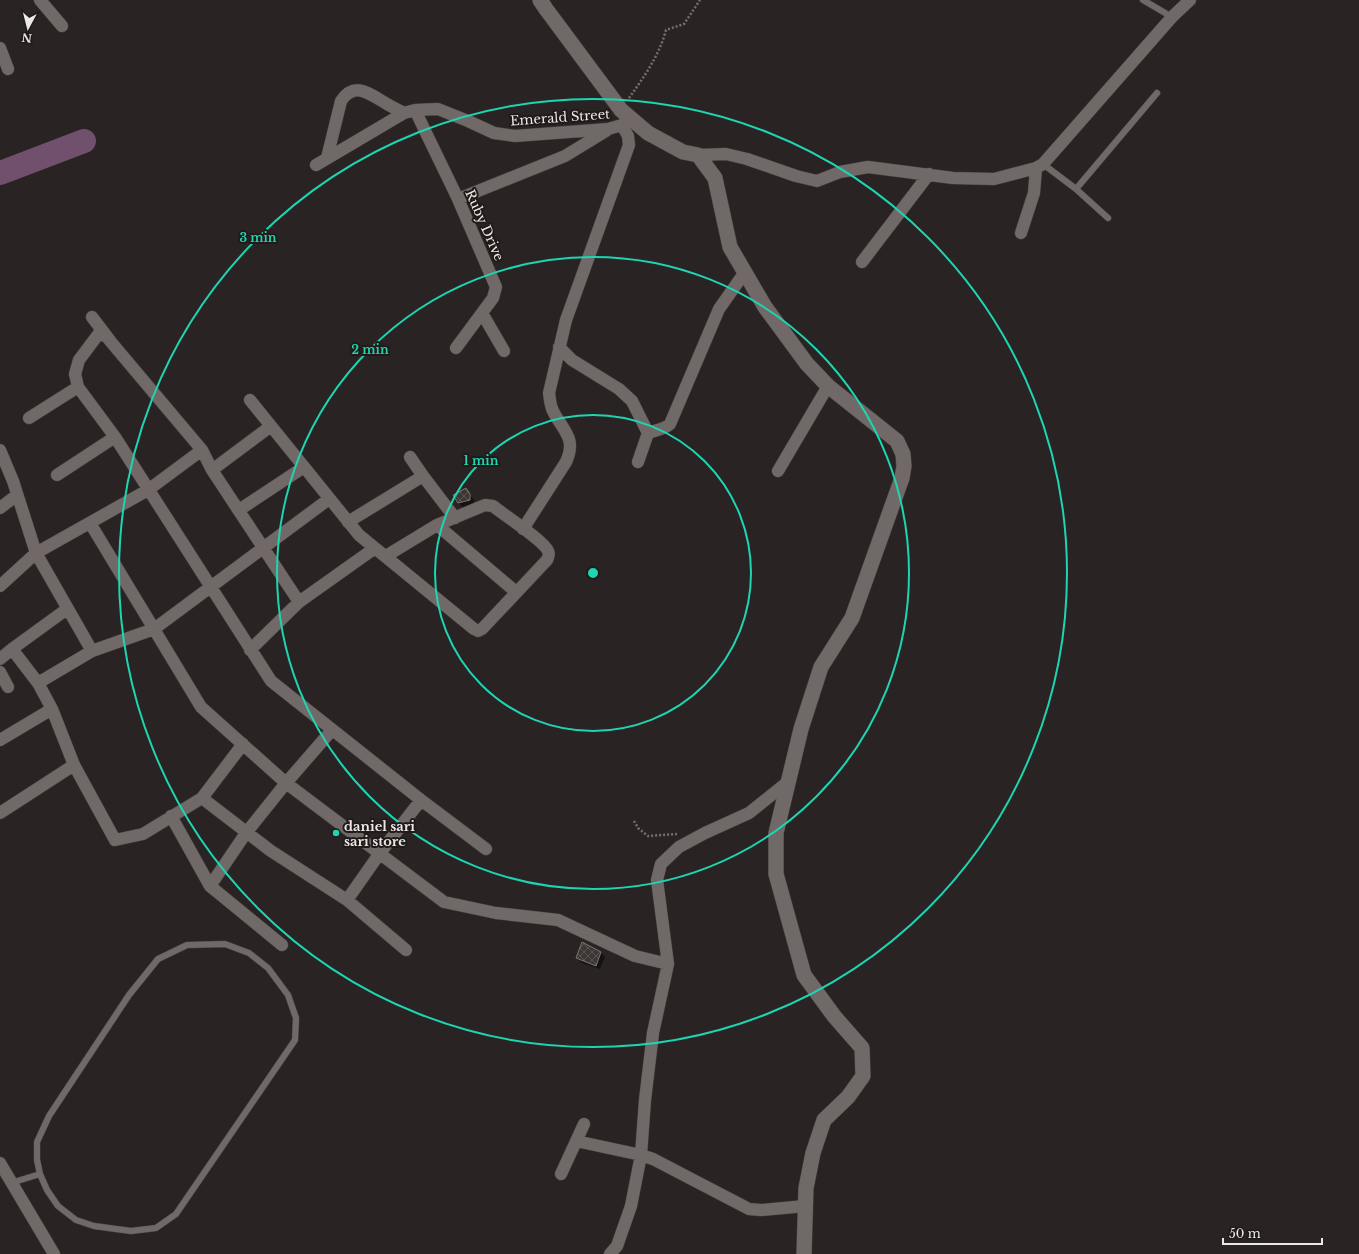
<svg xmlns="http://www.w3.org/2000/svg" width="1359" height="1254" font-family="'Libre Baskerville',serif">
<defs>
<pattern id="building-cross-hatch" width="8" height="8" patternUnits="userSpaceOnUse"><rect width="8" height="8" fill="#3c3734"/><path d="M0 0l8 8M0 8l8-8" fill="none" stroke="#585451"/></pattern>
</defs>
<rect width="100%" height="100%" fill="#2a2323"/>
<path fill="#0007" d="M466,490L474,500V504L463,507L458,503Z
M601,952L605,957L600,969L582,963L577,958Z"/>
<g fill="none" stroke-linecap="round" stroke-linejoin="round">
<path stroke="#71506e" stroke-width="24" d="M0,173L84,141"/>
</g>
<path fill="url(#building-cross-hatch)" stroke="#7c7672" d="M466,488L470,494V500L458,503L453,495Z
M582,942L601,952L596,966L576,958Z"/>
<g fill="none" stroke-linecap="round" stroke-linejoin="round">
<defs>
<path id="service" d="M1143,0L1172,17
M1043,164L1076,189L1108,218
M1076,189L1157,93
M225,944L249,953L268,968L288,995L296,1018L295,1040L176,1214L156,1228L131,1231L94,1226L76,1220L58,1206L47,1190L40,1174L37,1160V1142L49,1116L129,995L158,959L187,945Z
M11,1183L40,1174"/>
<path id="minor" d="M40,0L62,26
M0,48L8,69
M415,110L458,199L496,287L493,298L456,348
M698,155L726,154L747,159L796,176L817,181L840,172L868,167L953,178L994,179L1036,168L1043,164L1172,17L1190,0
M327,158L341,101C355,80 371,95 387,104C392,107 398,110 404,113
M316,165L404,113L415,110L438,109L468,121L494,133L515,136L608,129L622,125L628,121
M458,199L565,156L606,131
M1021,233L1034,193L1036,168
M862,262L929,174
M482,313L504,351
M92,317L111,342L202,450L212,470L299,602
M108,338L100,332L79,360L75,374L78,387L115,437L271,681L421,800L486,849
M559,347L572,360L619,389L632,401L648,433
M250,400L359,535L474,629L478,631L482,629L547,560C548,557 550,555 548,551C544,541 504,515 493,506L485,505L437,525L386,556
M29,418L78,387
M0,450L13,481L36,553L92,651
M410,457L423,476L455,518
M638,462L648,433C656,430 665,429 670,424L719,309L745,272
M212,470L271,426
M778,471L828,386
M57,475L115,437
M0,508L17,495
M239,510L304,467
M348,522L423,476
M90,523L201,707L286,783L444,902L496,913L558,920L635,956L668,964
M437,525L516,592
M523,529L566,462C577,438 563,431 553,411C550,405 550,399 549,393L566,320L629,145L628,136L622,125
M0,586L36,553L148,490L202,450
M12,649L38,683L52,709L74,765L115,840L143,834L202,798L243,744
M250,650L299,602L375,548
M0,659L12,649L67,609
M0,672L8,687
M38,683L92,651L154,629L329,499
M0,740L52,709
M202,798L271,851L347,900L406,950
M0,813L74,765
M171,816L210,886L282,945
M210,886L246,833L286,783L332,730
M347,900L380,853L421,800
M576,1141L641,1155L653,1159L749,1209L761,1210L805,1206
M0,1163L54,1254
M561,1174L584,1124
M610,1254L617,1246L631,1206L641,1155L645,1100L653,1033L668,964L657,880L661,864L679,847L705,833L749,813L789,781"/>
<path id="tertiary" d="M540,0L546,9L621,110L648,133L683,152L698,155L715,178L730,247L765,307L807,364L828,386L897,441L903,454L904,466L902,478L852,618L821,667L801,729L776,833V874L804,975L834,1016L862,1048L863,1076L848,1097L824,1120L813,1153L806,1188L804,1254"/>
</defs>
<use href="#service" stroke="#464241" stroke-width="7"/>
<use href="#minor" stroke="#464241" stroke-width="13"/>
<use href="#tertiary" stroke="#464241" stroke-width="16"/>
<path stroke="#756f6f" stroke-width="2.5" stroke-dasharray="2 2" stroke-linecap="butt" d="M629,98C644,77 659,56 666,30L684,24L700,0
M634,821L638,828L648,836L677,834"/>
<use href="#service" stroke="#706967" stroke-width="6"/>
<use href="#minor" stroke="#706967" stroke-width="12"/>
<use href="#tertiary" stroke="#706967" stroke-width="15"/>
</g>
<g fill="none" stroke="#1dd5b1" stroke-width="2">
<circle cx="593" cy="573" r="158"/>
<circle cx="593" cy="573" r="316"/>
<circle cx="593" cy="573" r="474"/>
</g>
<circle fill="#1dd5b1" stroke="#201a19" stroke-width="1.5" cx="336" cy="833" r="4"/>
<g text-anchor="middle" stroke-width="4" stroke-linejoin="round" paint-order="stroke">
<g font-size="13" fill="#ece8e7" stroke="#201a19">
<text transform="translate(560 117) rotate(-4)" y="5">Emerald Street</text>
<text transform="translate(485 225) rotate(66)" y="5">Ruby Drive</text>
</g>
<g font-size="13" font-weight="bold" fill="#ece8e7" stroke="#201a19" text-anchor="start">
<text x="344" y="831">daniel sari<tspan x="344" dy="15">sari store</tspan></text>
</g>
</g>
<circle cx="593" cy="573" r="6" fill="#1dd5b1" stroke="#201a19" stroke-width="2"/>
<g font-size="12" text-anchor="middle" font-weight="bold" fill="#1dd5b1" stroke="#201a19" stroke-width="4" stroke-linejoin="round" paint-order="stroke">
<text x="258" y="242">3 min</text>
<text x="370" y="354">2 min</text>
<text x="481" y="465">1 min</text>
</g>
<g transform="translate(28 28) rotate(187)" stroke="#201a19" stroke-width="3" paint-order="stroke">
<path d="M0-3L7 15L0 10L-7 15Z" fill="#ece8e7"/>
<text y="-6" font-size="11" font-weight="bold" text-anchor="middle" fill="#ece8e7">N</text>
</g>
<path d="M1223 1238v6h99v-6" fill="none" stroke="#ece8e7" stroke-width="2"/>
<text x="1229" y="1238" font-size="12" fill="#ece8e7" stroke="#201a19" stroke-width="3" paint-order="stroke">50 m</text>
</svg>
